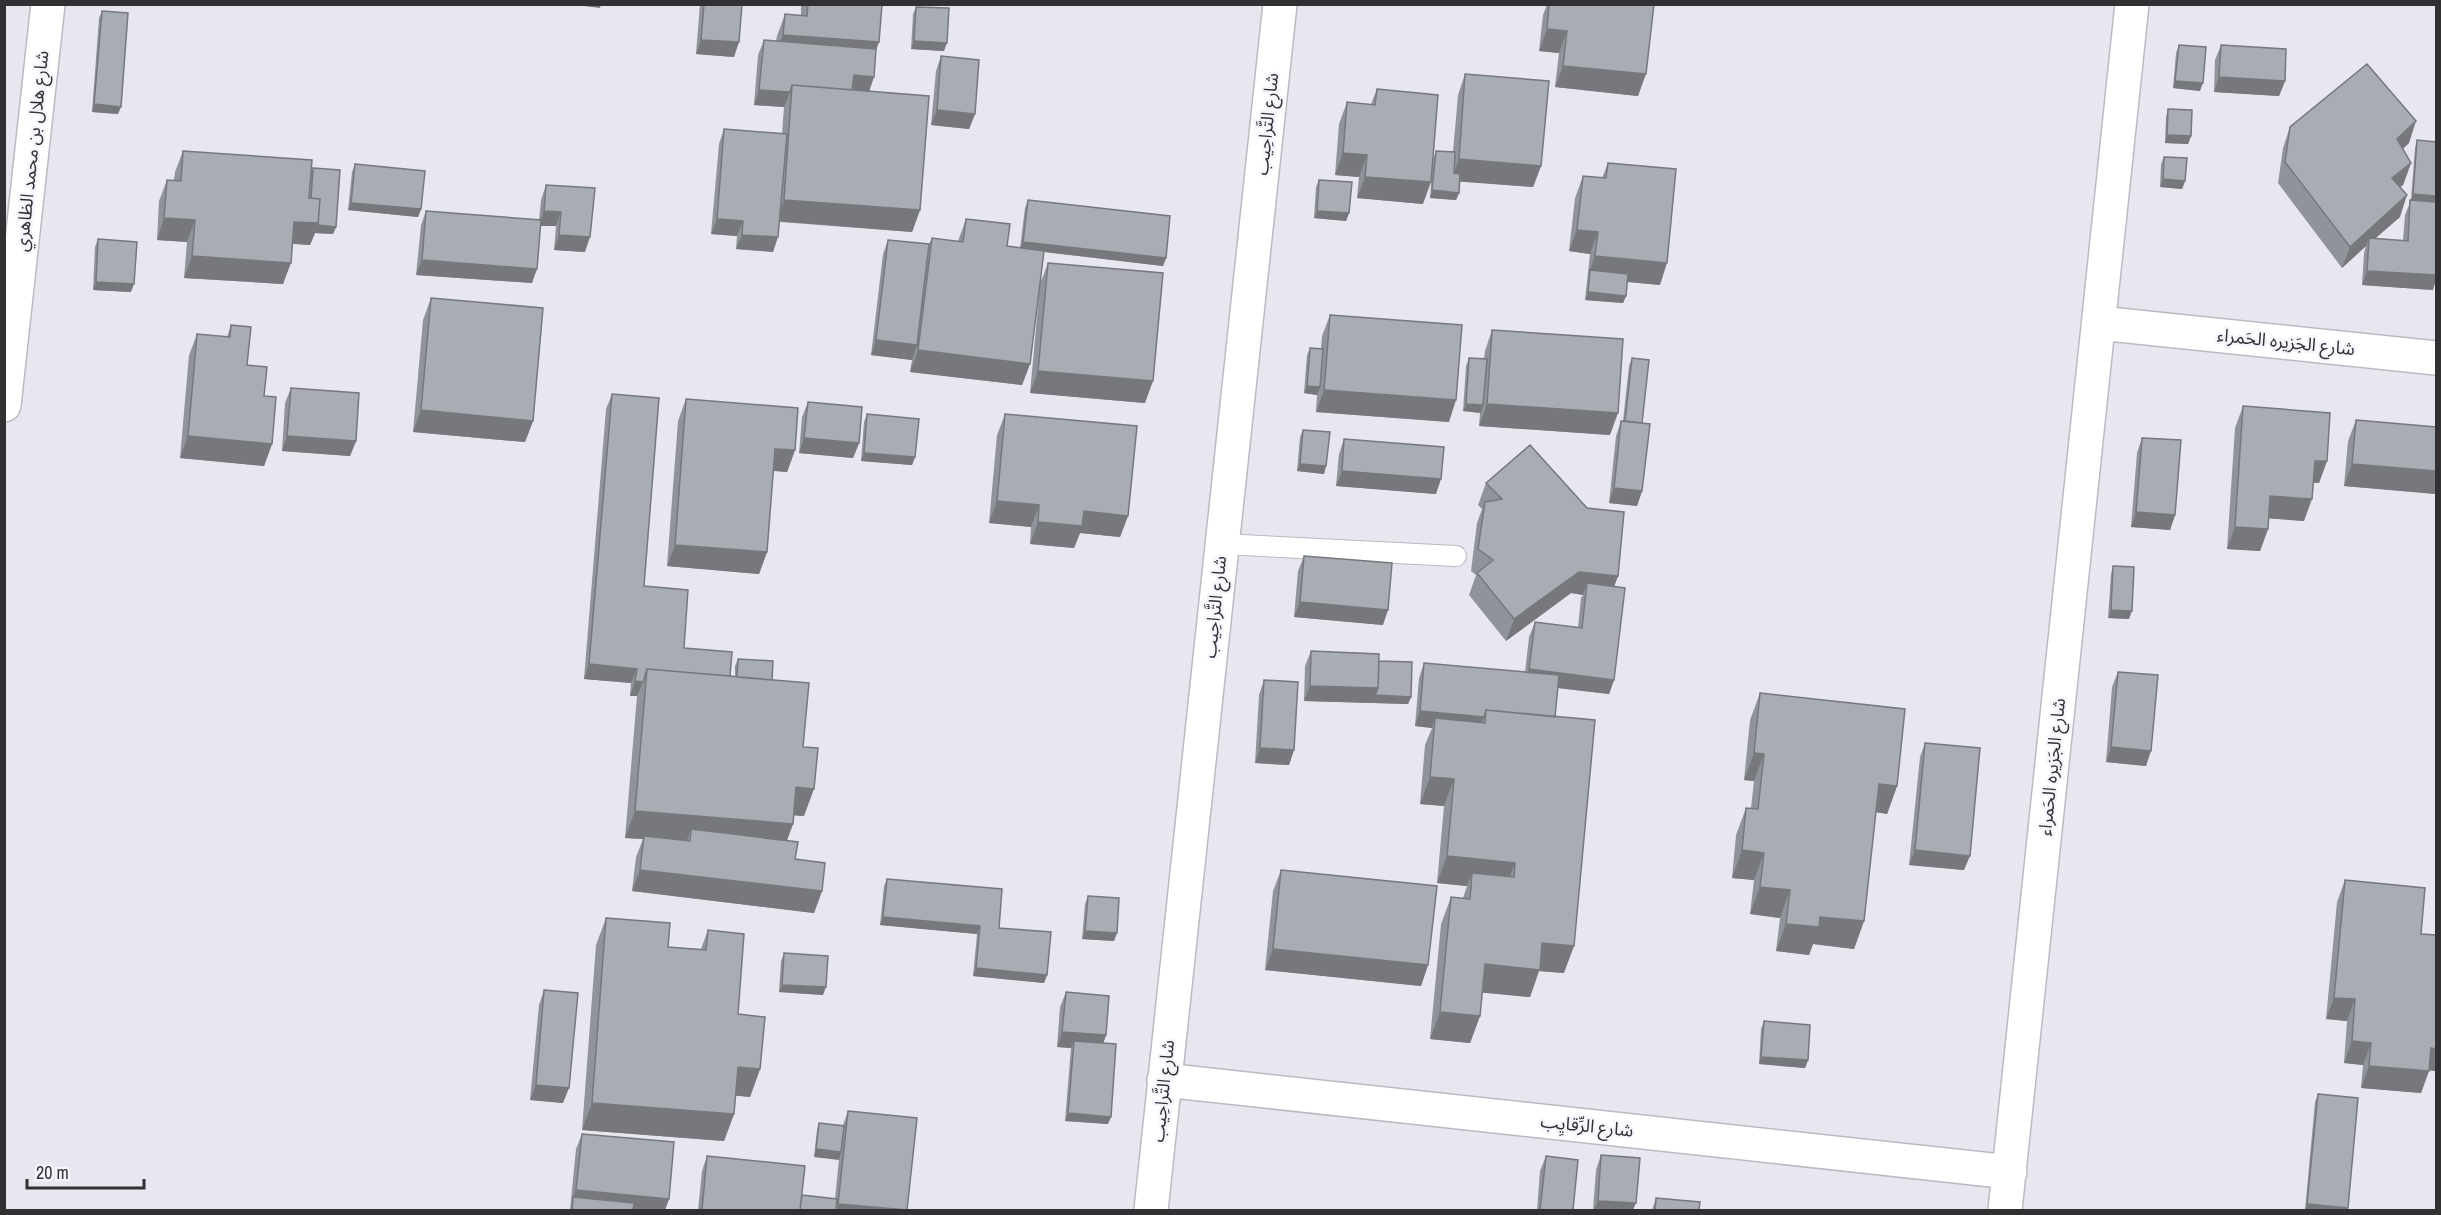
<svg xmlns="http://www.w3.org/2000/svg" width="2441" height="1215" font-family="'Archivo Narrow','Noto Sans Arabic',sans-serif">
<rect width="100%" height="100%" fill="#e8e7f0"/>
<g fill="none" stroke-linecap="round" stroke-linejoin="round">
<defs>
<path id="lane" d="M1222,544L1456,556"/>
<path id="street" d="M2099,323L2436,358
M4,405L48,4
M1164,1080L2010,1172
M1151,1210L1280,4
M2005,1210L2132,4"/>
</defs>
<use href="#lane" stroke="#bbbac2" stroke-width="22"/>
<use href="#street" stroke="#bbbac2" stroke-width="36"/>
<use href="#lane" stroke="#fff" stroke-width="20"/>
<use href="#street" stroke="#fff" stroke-width="33"/>
</g>
<path fill="#90949a" d="M700,4H742L734,57L696,54Z
M801,4H882L876,49L869,91L920,210L912,232L780,222L773,252L736,249L737,236L711,234L719,144L724,129L782,134L784,107L754,105L758,55L764,40L776,41L777,36L785,14L801,16Z
M1547,4H1654L1638,96L1555,87L1559,53L1539,51L1543,15Z
M916,7L944,51L911,49L913,14Z
M102,11L118,114L92,112L99,18Z
M2179,45L2200,91L2173,88L2176,53Z
M2221,45L2285,81L2279,96L2214,92L2215,60Z
M941,56L975,114L969,129L931,125L936,71Z
M1465,74L1541,166L1533,187L1460,181L1459,193L1456,200L1430,198L1433,159L1436,151L1453,152L1458,95Z
M1377,89L1423,204L1357,198L1359,177L1335,175L1339,124L1347,102L1371,104Z
M2168,109L2191,136L2188,144L2165,143L2166,117Z
M2290,127L2409,143L2403,149L2411,163L2403,185L2400,187V217L2375,238L2403,240L2405,215L2411,200L2415,148L2417,140L2433,290L2362,285L2364,253L2366,246L2342,268L2278,183L2283,148Z
M183,151L311,172L313,168L336,227L333,234L315,233L310,245L292,244L283,284L184,278L187,242L157,240L159,201L167,180H174L175,172Z
M2164,157L2185,181L2182,189L2160,187L2161,164Z
M1608,163L1660,285L1627,282L1626,296L1623,303L1585,300L1590,254L1569,251L1575,198L1583,176L1602,178Z
M355,164L421,209L418,217L348,210L352,172Z
M1319,180L1349,213L1346,221L1314,218L1316,187Z
M546,185L585,252L554,250L556,226H541L532,283L416,275L421,225L426,211L539,220L541,200Z
M1028,200L1166,258L1163,266L1044,252L1030,364L1022,385L910,372L912,360L871,355L883,254L888,240L929,244L932,238L958,241L966,219L1007,246L1020,248L1025,208Z
M98,239L131,292L93,290L95,247Z
M1048,263L1145,403L1030,393L1040,284Z
M431,298L533,421L525,442L413,432L423,320Z
M1330,315L1449,422L1316,412L1317,395L1304,393L1307,355L1310,348L1321,349L1322,336Z
M231,325L247,365L264,396L272,444L264,466L180,458L189,355L197,334L227,337Z
M1492,330L1610,435L1479,426L1480,413L1463,411L1466,366L1469,358L1484,359L1485,351Z
M1632,358L1642,423V491L1637,506L1609,503L1616,436L1621,421H1623L1629,366Z
M291,388L356,441L350,456L282,451L285,403Z
M612,394L644,586L684,648L730,676H735V666L738,659L772,680L803,747L804,816L794,815L793,824L787,840L795,859L822,891L814,913L632,891L636,857L643,839L625,838L637,696H630L631,683L584,679L606,409Z
M686,399L795,450L787,472L773,471L767,552L759,574L667,566L678,421Z
M808,402L859,443L853,458L799,453L802,417Z
M2243,406L2327,461L2319,483H2313L2304,521L2269,518L2268,529L2260,551L2227,549L2235,428Z
M867,414L915,457L912,465L861,461L864,422Z
M1005,414L1128,516L1120,537L1080,533L1074,548L1030,544L1031,527L989,523L997,435Z
M2356,420L2436,427V494L2344,486L2348,441Z
M1303,430L1326,466L1324,474L1297,471L1300,437Z
M2142,438L2175,515L2170,530L2131,527L2137,453Z
M1344,439L1436,494L1336,486L1339,454Z
M1486,483L1618,576L1614,587V680L1609,694L1558,688L1555,717L1564,973L1539,971L1530,997L1482,992L1480,1016L1470,1043L1430,1039L1441,924L1451,897L1463,898L1467,886L1437,883L1444,806L1420,804L1425,745L1432,728L1415,726L1419,678L1424,663L1525,672L1529,637L1535,622L1578,627L1581,598L1583,595L1571,593L1506,641L1469,595L1476,575L1471,571L1477,523L1482,509L1478,505Z
M1304,556L1383,625L1294,617L1298,571Z
M2113,566L2129,619L2108,618L2111,574Z
M1311,651L1379,661L1411,697L1408,704L1304,701L1305,666Z
M2118,672L2146,766L2106,762L2112,687Z
M1264,680L1294,750L1289,765L1255,763L1259,695Z
M1760,693L1897,786L1887,814L1876,812L1864,921L1854,949L1813,944L1809,955L1776,951L1780,918L1750,914L1754,880L1732,878L1736,835L1746,808H1751L1754,781L1744,780L1750,720Z
M1925,743L1964,870L1909,865L1920,757Z
M1281,870L1428,965L1421,986L1265,970L1273,891Z
M887,879L999,928L1047,975L1044,983L973,976L977,934L880,925L884,886Z
M2345,880L2421,934L2436,935V1071L2429,1070L2421,1093L2361,1088L2363,1065L2344,1063L2347,1021L2326,1019L2337,902Z
M1088,896L1114,941L1082,939L1085,904Z
M606,918L668,947L701,949L708,930L738,1014L760,1069L750,1097L736,1095L734,1114L724,1141L582,1130L596,945Z
M784,953L823,995L779,992L781,961Z
M544,990L563,1103L530,1100L539,1005Z
M1066,992L1106,1035L1103,1043L1108,1124L1065,1121L1071,1048L1057,1047L1060,1007Z
M1764,1021L1808,1060L1805,1068L1759,1064L1761,1029Z
M2318,1094L2346,1210H2305L2315,1102Z
M848,1111L907,1210H698L702,1171L707,1156L802,1195L835,1199L839,1159L814,1157L817,1130L819,1123L843,1125Z
M582,1134L669,1199L665,1210H570L576,1149Z
M1601,1155L1633,1210H1593L1596,1170Z
M1546,1156L1573,1210H1537L1540,1171Z
M1656,1198L1699,1210H1652Z"/>
<path fill="#76787d" d="M568,4H601L600,8Z
M1547,29L1567,31L1559,53L1539,51Z
M783,35L879,42L871,64L775,57Z
M701,40L739,42L734,57L696,54Z
M914,41L947,43L944,51L911,49Z
M1563,66L1646,74L1638,96L1555,87Z
M854,75L874,77L869,92L848,90Z
M2219,77L2285,81L2279,96L2214,92Z
M2175,81L2203,83L2200,91L2173,88Z
M759,90L790,92L784,107L754,105Z
M94,104L121,107L118,114L92,112Z
M937,110L975,114L969,129L931,125Z
M2416,121L2409,143L2389,161L2397,139Z
M2167,135L2191,136L2188,144L2165,143Z
M1343,153L1367,155L1359,177L1335,175Z
M1459,159L1541,166L1533,187L1451,181Z
M2411,163L2403,185L2384,199L2392,178Z
M1365,177L1431,182L1423,204L1357,198Z
M2163,179L2185,181L2182,189L2160,187Z
M1432,190L1459,193L1456,200L1430,198Z
M2413,194L2436,196V204L2411,201Z
M2407,195L2400,217L2369,244V238L2366,246L2342,268L2350,247Z
M784,200L920,210L912,232L776,221Z
M351,203L421,209L418,217L348,210Z
M544,211L561,212L556,226H538Z
M1317,211L1349,213L1346,221L1314,218Z
M164,218L195,220L187,242L157,240Z
M717,219L743,221L737,236L711,234Z
M294,222L318,223L336,227L333,234L315,233L310,245L286,243Z
M1577,230L1598,232L1590,254L1569,251Z
M559,235L590,237L585,252L554,250Z
M742,235L778,237L773,252L736,249Z
M1023,242L1166,258L1163,266L1020,249Z
M192,256L291,263L283,284L184,278Z
M1595,256L1667,263L1660,285L1589,278L1590,270Z
M422,260L537,269L532,283L416,275Z
M2367,271L2436,275V280L2433,290L2362,285Z
M96,282L134,284L131,292L93,290Z
M1588,292L1626,296L1623,303L1585,300Z
M876,340L917,345L912,360L871,355Z
M918,350L1030,364L1022,385L910,372Z
M1038,371L1153,381L1145,403L1030,393Z
M1307,386L1320,387L1317,395L1304,393Z
M1324,390L1456,400L1449,422L1316,412Z
M1466,404L1483,405L1481,413L1463,411Z
M1487,404L1618,413L1610,435L1479,426Z
M421,410L533,421L525,442L413,432Z
M188,436L272,444L264,466L180,458Z
M287,436L356,441L350,456L282,451Z
M804,438L859,443L853,458L799,453Z
M775,449L795,450L787,472L767,470Z
M864,453L915,457L912,465L861,461Z
M2315,461H2327L2319,483L2307,482Z
M1300,464L1326,466L1324,474L1297,471Z
M2352,464L2436,471V494L2344,486Z
M1342,471L1441,479L1436,494L1336,486Z
M1614,488L1642,491L1637,506L1609,503Z
M2270,496L2312,499L2304,521L2263,518Z
M997,501L1039,505L1031,527L989,523Z
M1084,511L1128,516L1120,537L1080,533L1074,548L1030,544L1038,522Z
M2136,512L2175,515L2170,530L2131,527Z
M2235,527L2268,529L2260,551L2227,549Z
M675,545L767,552L759,574L667,566Z
M1579,572L1618,576L1610,597L1587,583L1583,595L1571,593L1506,641L1514,619Z
M1300,602L1388,610L1383,625L1294,617Z
M2111,610L2132,611L2129,619L2108,618Z
M589,664L637,669L631,683L584,679Z
M1529,669L1614,680L1609,694L1524,684Z
M635,681L643,682L637,696H630Z
M1310,686L1378,688L1411,697L1408,704L1304,701Z
M1420,711L1484,717L1478,732L1435,718L1432,728L1415,726Z
M2111,747L2151,751L2146,766L2106,762Z
M1260,748L1294,750L1289,765L1255,763Z
M1754,753L1764,754L1754,781L1744,780Z
M1430,777L1454,779L1444,806L1420,804Z
M1879,784L1897,786L1887,814L1869,811Z
M796,787L814,789L804,816L786,815Z
M635,811L793,824L783,851L691,829L686,843L644,836L643,839L625,838Z
M1742,850L1764,853L1754,880L1732,878Z
M1915,850L1970,856L1964,870L1909,865Z
M1447,856L1515,863L1505,890L1472,873L1467,886L1437,883Z
M640,870L822,891L814,913L632,891Z
M1760,887L1790,890L1780,918L1750,914Z
M883,917L980,926L977,934L880,925Z
M1820,917L1864,921L1854,949L1813,944L1809,955L1776,951L1786,924Z
M1085,931L1117,933L1114,941L1082,939Z
M1542,943L1574,946L1564,973L1539,971L1530,997L1475,992L1485,964Z
M1273,949L1428,965L1421,986L1265,970Z
M976,968L1047,975L1044,983L973,976Z
M782,985L826,987L823,995L779,992Z
M2334,998L2355,999L2347,1021L2326,1019Z
M1440,1012L1480,1016L1470,1043L1430,1039Z
M1062,1032L1106,1035L1101,1050L1074,1041L1071,1048L1057,1047Z
M2352,1041L2371,1043L2363,1065L2344,1063Z
M2431,1048L2436,1049V1071L2423,1070Z
M1761,1057L1808,1060L1805,1068L1759,1064Z
M2369,1066L2429,1071L2421,1093L2361,1088Z
M738,1067L760,1069L750,1097L728,1095Z
M536,1085L569,1088L563,1103L530,1100Z
M592,1103L734,1114L724,1141L582,1130Z
M1068,1113L1111,1117L1108,1124L1065,1121Z
M816,1149L841,1152L839,1160L814,1157Z
M576,1190L669,1199L665,1210H630L573,1197Z
M1598,1201L1636,1203L1633,1210H1594Z
M838,1204L900,1210H836Z
M2307,1204L2348,1208L2346,1210H2305Z"/>
<path fill="#a8acb3" stroke="#76787d" stroke-width="1.5" d="M704,4H742L739,42L701,40Z
M808,4H882L879,42L783,35L785,14L807,16Z
M1549,4H1654L1646,74L1563,66L1567,31L1547,29Z
M916,7L949,8L947,43L914,41Z
M102,11L128,13L121,107L94,104Z
M764,40L876,49L874,77L854,75L852,90L792,85L790,92L759,90Z
M2179,45L2206,47L2203,83L2175,81Z
M2221,45L2286,49L2285,81L2219,77Z
M941,56L979,60L975,114L937,110Z
M2367,64L2416,121L2397,139L2411,163L2392,178L2407,195L2350,247L2285,162L2290,127Z
M1465,74L1549,81L1541,166L1459,159Z
M792,85L929,96L920,210L784,200Z
M1377,89L1438,95L1431,182L1365,177L1367,155L1343,153L1347,102L1375,105Z
M2168,109L2192,110L2191,136L2167,135Z
M724,129L787,134L778,237L742,235L743,221L717,219Z
M2417,140L2436,142V196L2413,194Z
M183,151L312,160L309,198L320,199L318,223L294,222L291,263L192,256L195,220L164,218L167,180L181,181Z
M1436,151L1455,152L1454,173L1460,174L1459,193L1432,190Z
M2164,157L2187,158L2185,181L2163,179Z
M1608,163L1676,169L1667,263L1595,256L1598,232L1577,230L1583,176L1606,178Z
M355,164L425,171L421,209L351,203Z
M313,168L340,170L336,227L318,225L320,199L311,198Z
M1319,180L1352,182L1349,213L1317,211Z
M546,185L595,188L590,237L559,235L561,212L544,211Z
M1028,200L1170,216L1166,258L1023,242Z
M2410,200L2436,202V275L2367,271L2369,238L2408,241Z
M426,211L541,220L537,269L422,260Z
M966,219L1010,224L1007,246L1044,251L1030,364L918,350L932,238L963,242Z
M98,239L137,242L134,284L96,282Z
M888,240L929,244L917,345L876,340Z
M1048,263L1163,273L1153,381L1038,371Z
M1590,270L1628,274L1626,296L1588,292Z
M431,298L543,308L533,421L421,410Z
M1330,315L1462,325L1456,400L1324,390Z
M231,325L251,327L247,365L267,367L264,396L276,397L272,444L188,436L197,334L230,337Z
M1492,330L1623,339L1618,413L1487,404Z
M1310,348L1323,349L1320,387L1307,386Z
M1469,358L1487,359L1483,405L1466,404Z
M1632,358L1649,360L1642,423L1625,421Z
M291,388L359,393L356,441L287,436Z
M612,394L659,398L644,586L688,590L684,648L732,652L730,676L647,669L643,682L635,681L637,669L589,664Z
M686,399L798,408L795,450L775,449L767,552L675,545Z
M808,402L862,407L859,443L804,438Z
M2243,406L2330,413L2327,461H2315L2312,499L2270,496L2268,529L2235,527Z
M867,414L919,419L915,457L864,453Z
M1005,414L1137,426L1128,516L1084,511L1082,526L1038,522L1039,505L997,501Z
M2356,420L2436,427V471L2352,464Z
M1621,421L1650,424L1642,491L1614,488Z
M1303,430L1330,432L1326,466L1300,464Z
M2142,438L2181,440L2175,515L2136,512Z
M1344,439L1444,447L1441,479L1342,471Z
M1530,445L1587,508L1624,512L1618,576L1579,572L1514,619L1477,573L1493,560L1478,549L1485,502L1502,499L1486,483Z
M1304,556L1392,563L1388,610L1300,602Z
M2113,566L2134,567L2132,611L2111,610Z
M1587,583L1625,588L1614,680L1529,669L1535,622L1582,628Z
M1311,651L1379,654L1378,688L1310,686Z
M738,659L773,661L772,680L737,677Z
M1379,661L1412,662L1411,697L1375,695L1378,688Z
M1424,663L1559,675L1555,717L1486,710L1484,717L1420,711Z
M647,669L809,683L803,747L818,748L814,789L796,787L793,824L635,811Z
M2118,672L2158,675L2151,751L2111,747Z
M1264,680L1298,682L1294,750L1260,748Z
M1760,693L1905,709L1897,786L1879,784L1864,921L1820,917L1819,927L1786,924L1790,890L1760,887L1764,853L1742,850L1746,808L1758,809L1764,754L1754,753Z
M1486,710L1595,720L1574,946L1542,943L1540,970L1485,964L1480,1016L1440,1012L1451,897L1470,899L1472,873L1514,877L1515,863L1447,856L1454,779L1430,777L1435,718L1485,723Z
M1925,743L1980,748L1970,856L1915,850Z
M691,829L798,842L795,859L825,863L822,891L640,870L644,836L690,841Z
M1281,870L1437,886L1428,965L1273,949Z
M887,879L1002,889L999,928L1051,932L1047,975L976,968L980,926L883,917Z
M2345,880L2425,888L2421,934L2436,935V1049L2431,1048L2429,1071L2369,1066L2371,1043L2352,1041L2355,999L2334,998Z
M1088,896L1119,898L1117,933L1085,931Z
M606,918L670,923L668,947L706,950L708,930L744,934L738,1014L765,1017L760,1069L738,1067L734,1114L592,1103Z
M784,953L828,956L826,987L782,985Z
M544,990L578,993L569,1088L536,1085Z
M1066,992L1109,996L1106,1035L1062,1032Z
M1764,1021L1810,1025L1808,1060L1761,1057Z
M1074,1041L1116,1044L1111,1117L1068,1113Z
M2318,1094L2358,1098L2348,1208L2307,1204Z
M848,1111L917,1118L907,1210L838,1204Z
M819,1123L844,1126L841,1152L816,1149Z
M582,1134L674,1142L669,1199L576,1190Z
M1601,1155L1640,1158L1636,1203L1598,1201Z
M707,1156L805,1166L800,1210H702Z
M1546,1156L1578,1160L1573,1210H1540Z
M802,1195L837,1199L836,1210H800Z
M573,1197L634,1203L633,1210H572Z
M1656,1198L1700,1202L1699,1210H1655Z"/>
<g text-anchor="middle" stroke-width="5" stroke-linejoin="round" paint-order="stroke">
<g font-size="18" fill="#313134" stroke="#f6f5fd">
<text transform="translate(1267 124) rotate(-84)" y="6">شارع التَّراحِيب</text>
<text transform="translate(32 151) rotate(-84)" y="6">شارع هلال بن محمد الظاهري</text>
<text transform="translate(2286 342) rotate(6)" y="6">شارع الجَزيره الحَمراء</text>
<text transform="translate(1215 607) rotate(-84)" y="6">شارع التَّراحِيب</text>
<text transform="translate(2052 767) rotate(-84)" y="6">شارع الجَزيره الحَمراء</text>
<text transform="translate(1163 1091) rotate(-84)" y="6">شارع التَّراحِيب</text>
<text transform="translate(1587 1126) rotate(6)" y="6">شارع الرِّقايِب</text>
</g>
</g>
<rect width="2441" height="1215" fill="none" stroke="#313134" stroke-width="12"/>
<path d="M27 1179v9h117v-9" fill="none" stroke="#313134" stroke-width="3"/>
<text x="36" y="1179" font-size="18" fill="#313134" stroke="#f6f5fd" stroke-width="4.5" paint-order="stroke">20 m</text>
</svg>
